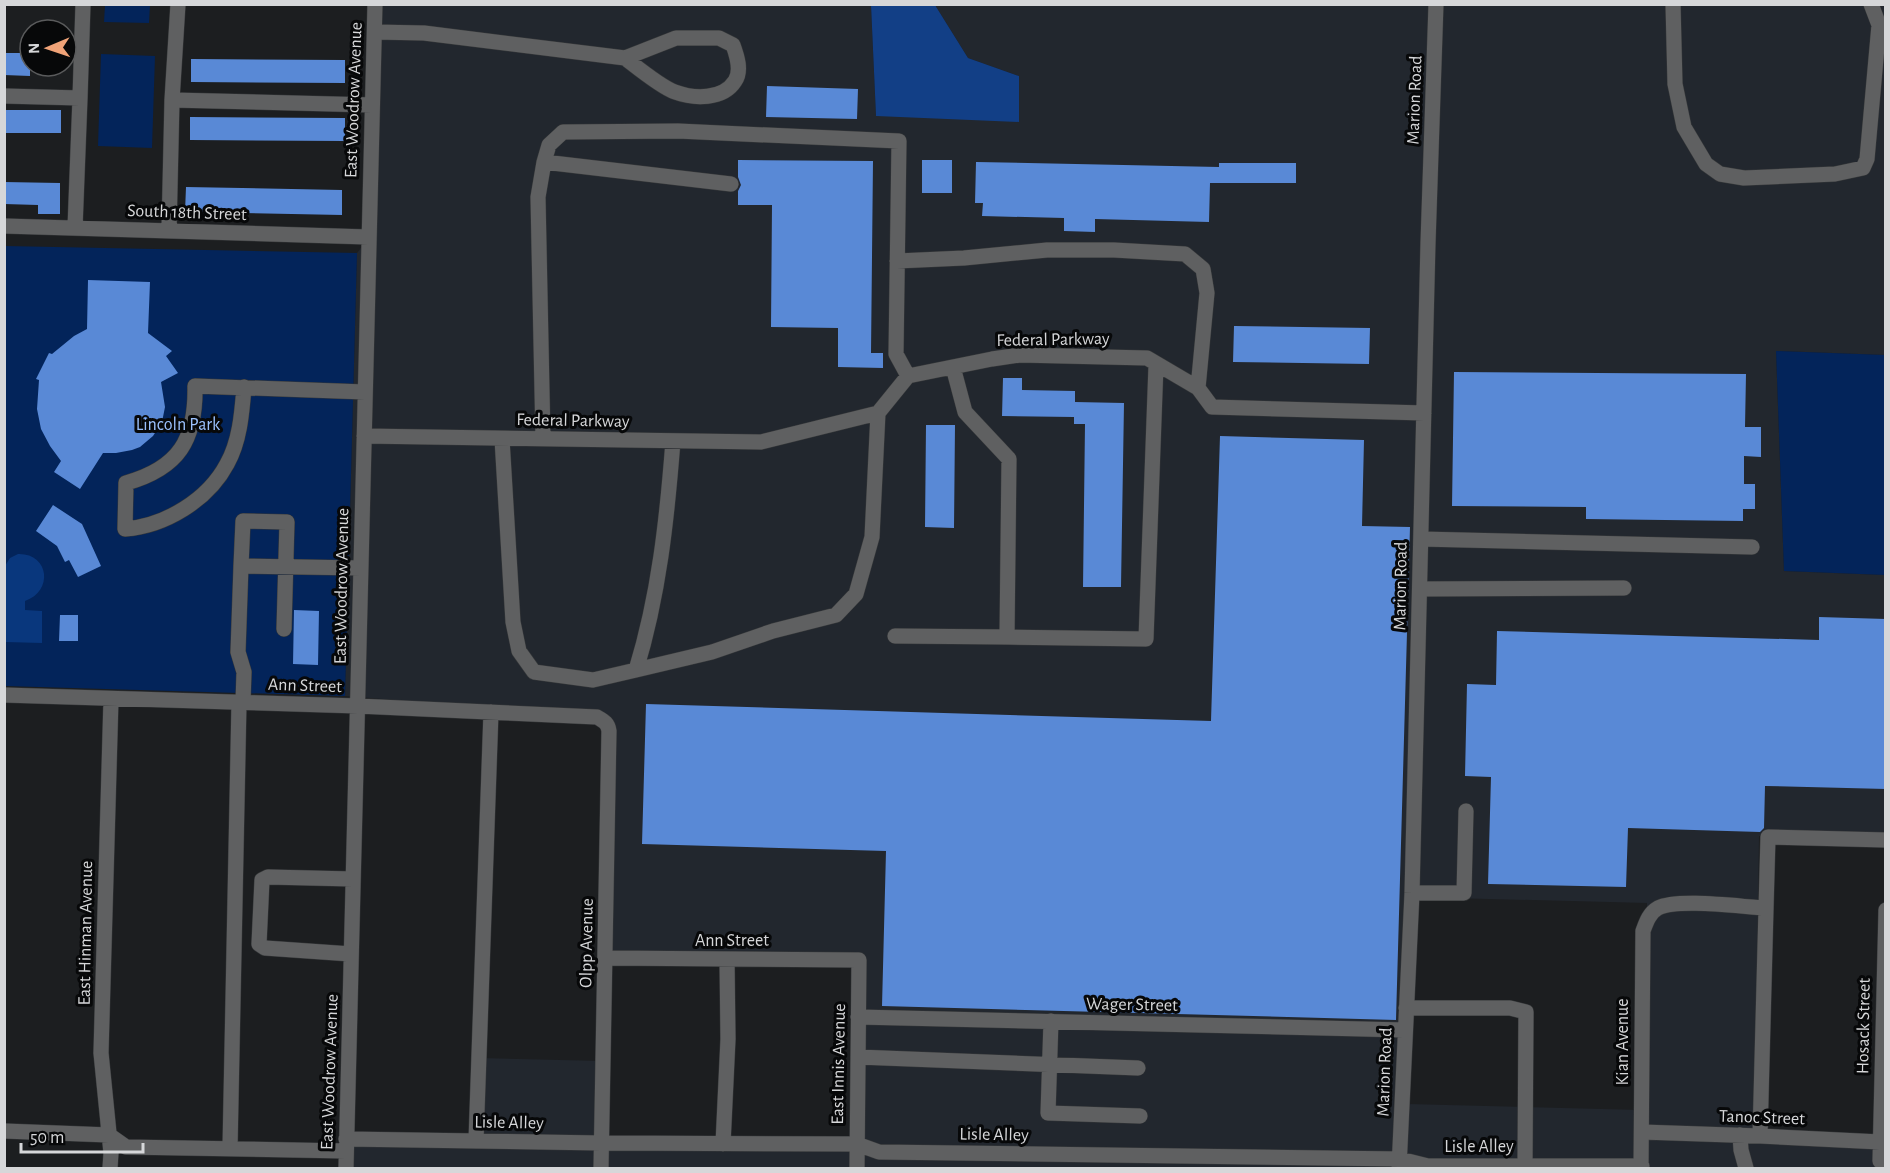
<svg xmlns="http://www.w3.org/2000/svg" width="1890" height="1173" font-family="'Alegreya Sans',sans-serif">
<rect width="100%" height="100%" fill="#1c1e20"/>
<path fill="#22272e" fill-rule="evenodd" d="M377,5H871L876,116L1019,76L968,58L935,5H1885V355L1776,351L1784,571L1885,575V838L1759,836L1755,1137L1881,1139L1885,1168H342L343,1137L476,1139L479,1058L602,1061L599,1144L855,1148L859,965L604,959L609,717L345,696L357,253L371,235ZM1413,897L1647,903L1641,1110L1408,1104Z"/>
<path fill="#03245a" d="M105,5H150L149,23L104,22Z
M101,54L155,56L152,148L98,146Z
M5,246L357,253L345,696L5,686Z
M1776,351L1885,355V575L1784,571Z"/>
<path fill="#123f86" d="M871,5H935L968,58L1019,76V122L876,116Z"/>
<path fill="#09377d" d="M18,554C49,553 54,591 25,601V610L42,611V643L5,642V566L10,558Z"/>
<path fill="#5989d6" d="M4,53H30V76L4,75Z
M191,59L345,60V83L191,82Z
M767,86L858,89L857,119L766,117Z
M4,110H61V133H4Z
M190,117L345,118V141L190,140Z
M738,160L873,161L871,353H883V368L838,367V328L771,327L772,205H738V191L741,185L738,177Z
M922,160H952V193H922Z
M976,162L1219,167V163H1296V183H1210L1209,222L1095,219V232L1064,231V218L982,216L983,203H975Z
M4,182L60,183V214H38V205L4,204Z
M186,187L342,190V215L185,212Z
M88,280L150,282L148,333L172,351L166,356L178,373L161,382L165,407L162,422L153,436L140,447L132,450L116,453H103L80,489L54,472L61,461L50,446L41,429L37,409L39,380L36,379L49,353L52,354L74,336L87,329Z
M1234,326L1370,328L1369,364L1233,362Z
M1454,372L1746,374L1745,427H1761V457L1744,456V484H1755V509H1743V521L1586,519V507L1452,506Z
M1003,378H1022V390L1075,391V402L1124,403L1121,587H1083L1085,424H1074V417L1002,416Z
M926,425H955L954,528L925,527Z
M1220,436L1364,440L1362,526L1410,527L1396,1020L882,1006L886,851L642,844L646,704L1211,721Z
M53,505L82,524L101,566L78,577L69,560L65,562L57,546L36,531Z
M294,610L319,611L318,665L293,664Z
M60,615H78V641H59Z
M1819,617L1886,619V789L1765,786L1764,828L1760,832L1628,828L1626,887L1488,884L1491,777L1465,776L1467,684L1496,685L1497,631L1819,640Z"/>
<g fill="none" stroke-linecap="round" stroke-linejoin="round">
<defs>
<path id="minor" d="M178,4L172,100L372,105
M1673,4L1675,84L1684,127L1706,164L1720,174L1744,178L1835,174L1863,168L1867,159L1879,25L1871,4
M375,32L424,33L625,58L676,38H719L733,45C737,56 742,71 735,81C723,100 694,99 675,92C661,87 638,68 625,58
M4,96L80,98L75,228
M80,98L83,4
M544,162L731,184
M4,226L368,237
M169,231L172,100
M897,261L964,258L1047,250H1114L1185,254L1203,269L1207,293L1198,388
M953,367L965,412L1009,459L1007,637L1146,639L1156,365
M244,387C242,412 240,441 227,464C208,500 165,526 125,529L126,483C179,468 196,440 195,386L365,392
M364,436L761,442L878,413L908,376L992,359L1020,355L1147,358L1198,388L1212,407L1424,413
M502,439L513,622L519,651L534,672L593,680L636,670C659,595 667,519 673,441
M543,439L538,197L544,162L549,145L563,132L678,131L899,141L896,354L908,376
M1421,539L1752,547
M241,566L243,521L287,522L284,629
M1420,589L1624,588
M895,636L1007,637
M636,670L712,652L773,631L836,615L856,594L872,537L878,413
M4,695L358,706L597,717C604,721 608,723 609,731L601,1168
M243,702L244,672L238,652L241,566L361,568
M1412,893H1464L1466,811
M1886,910L1880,1161H1886
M351,954L265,948L259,944L262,880L268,877L353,879
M606,958L859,960L857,1168
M1406,1008H1510L1526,1012L1525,1166
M858,1017L1404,1030
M1051,1021L1048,1113L1140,1116
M858,1057L1138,1068
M4,1131L109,1135L126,1147L346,1151
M1642,1132L1760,1136L1880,1142
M1740,1135L1741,1150L1746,1168
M1760,1136L1766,908
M346,1139L601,1143L857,1144L879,1152L1400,1159L1428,1166H1642
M476,1141L491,712
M723,1144L728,1039L727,959
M230,1149L239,702
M110,1168L111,1153L101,1053L111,699
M346,1168L375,4
M1399,1168L1412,893L1428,243L1436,4
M1641,1168L1643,931C1646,923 1649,913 1658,908C1678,898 1742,907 1766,908L1768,837L1886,840"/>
</defs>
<use href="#minor" stroke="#36383a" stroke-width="16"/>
<use href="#minor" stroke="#5f6061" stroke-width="15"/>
</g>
<g text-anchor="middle" stroke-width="6" stroke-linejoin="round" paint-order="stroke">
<g font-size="18" fill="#d6d7d9" stroke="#070809">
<text transform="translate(353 100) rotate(-88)" y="6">East Woodrow Avenue</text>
<text transform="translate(1414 100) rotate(-88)" y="6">Marion Road</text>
<text transform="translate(187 212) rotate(2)" y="6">South 18th Street</text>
<text transform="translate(1053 339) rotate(-1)" y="6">Federal Parkway</text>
<text transform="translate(573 420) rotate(1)" y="6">Federal Parkway</text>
<text transform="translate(341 586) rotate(-89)" y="6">East Woodrow Avenue</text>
<text transform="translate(1400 586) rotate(-89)" y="6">Marion Road</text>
<text transform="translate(305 685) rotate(2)" y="6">Ann Street</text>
<text transform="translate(85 933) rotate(-89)" y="6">East Hinman Avenue</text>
<text x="732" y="946">Ann Street</text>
<text transform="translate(586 943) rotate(-89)" y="6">Olpp Avenue</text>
<text transform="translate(1132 1004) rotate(1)" y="6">Wager Street</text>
<text transform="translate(1863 1026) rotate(-89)" y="6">Hosack Street</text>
<text transform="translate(1622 1042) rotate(-90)" y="6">Kian Avenue</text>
<text transform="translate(838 1064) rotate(-89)" y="6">East Innis Avenue</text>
<text transform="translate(329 1072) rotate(-88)" y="6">East Woodrow Avenue</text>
<text transform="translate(1384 1072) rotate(-88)" y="6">Marion Road</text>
<text transform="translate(1762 1117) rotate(2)" y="6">Tanoc Street</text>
<text transform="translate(509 1122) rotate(1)" y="6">Lisle Alley</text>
<text transform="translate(994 1134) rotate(1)" y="6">Lisle Alley</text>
<text x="1479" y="1152">Lisle Alley</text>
</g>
<g font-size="18" fill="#9bc1fd" stroke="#070809">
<text x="178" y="430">Lincoln Park</text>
</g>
</g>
<rect width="1890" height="1173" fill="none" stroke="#d6d7d9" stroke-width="12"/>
<g transform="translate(48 48) rotate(268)"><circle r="28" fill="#070809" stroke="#5a5b5c" stroke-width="1.5"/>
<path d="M0-4.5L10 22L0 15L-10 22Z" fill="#f0a378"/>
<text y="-9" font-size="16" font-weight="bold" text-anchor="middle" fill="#d6d7d9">N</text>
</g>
<path d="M21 1143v9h122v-9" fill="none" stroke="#d6d7d9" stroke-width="3"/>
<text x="30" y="1143" font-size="18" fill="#d6d7d9" stroke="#070809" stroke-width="4.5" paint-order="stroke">50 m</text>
</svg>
